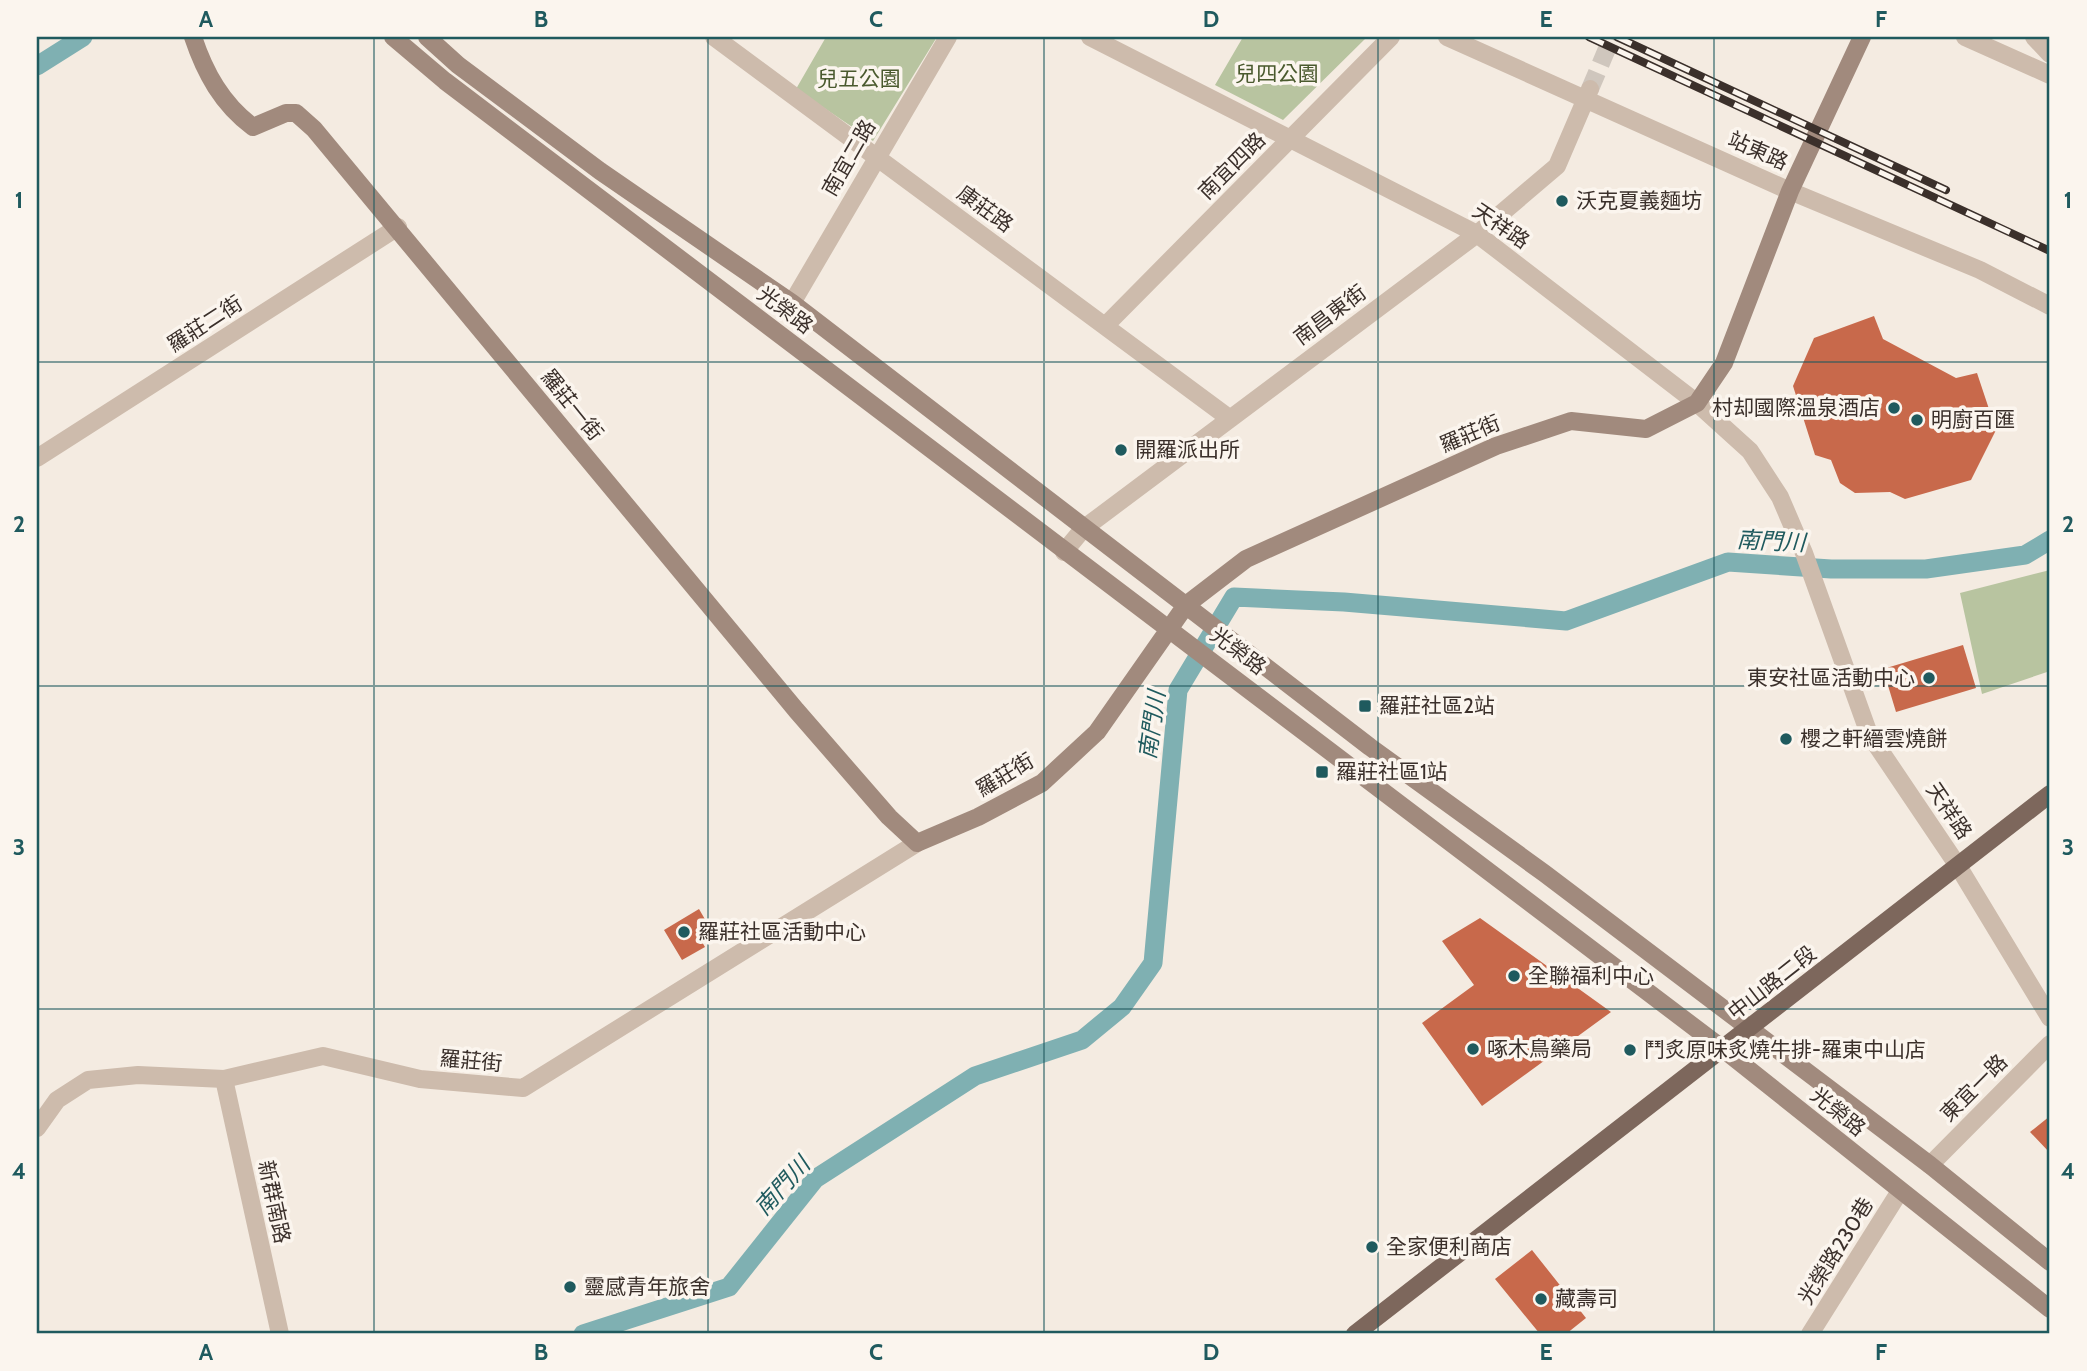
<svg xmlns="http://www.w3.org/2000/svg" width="2087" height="1371" font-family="Cabin,'Noto Sans TC',sans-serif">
<rect width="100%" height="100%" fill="#f4ebe1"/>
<path fill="#b8c4a0" d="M826,37H937L873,141L796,89Z
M1243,37H1367L1283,120L1215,85Z
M2050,570V671L1982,694L1960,593Z"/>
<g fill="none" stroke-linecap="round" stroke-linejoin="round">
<path stroke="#7fb0b2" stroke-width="19" d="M37,66L83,37
M583,1334L729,1287L815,1179L975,1076L1082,1040L1122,1007L1153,963L1178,690L1234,597L1344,602L1566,621L1728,562L1831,569H1926L2025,555L2050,540"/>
</g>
<path fill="#c8694b" d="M1874,316L1883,339L1956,378L1977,373L1996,430L1971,480L1905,499L1890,492L1855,493L1840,483L1831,460L1815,455L1793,386L1814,338Z
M1963,645L1976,688L1896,712L1883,669Z
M699,909L710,928L698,935L705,947L682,960L664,930Z
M1480,918L1611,1012L1482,1106L1422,1023L1474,985L1442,941Z
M2050,1116V1153L2030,1132Z
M1532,1250L1586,1318L1566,1334H1540L1495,1279Z"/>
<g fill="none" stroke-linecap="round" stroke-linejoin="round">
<path stroke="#cfc6bd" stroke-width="18" stroke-dasharray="18 9" stroke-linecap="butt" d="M1590,89L1612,37"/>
<path stroke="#cdbbac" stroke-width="18" d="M714,37L1229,418
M1090,37L1477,234L1697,403L1750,451L1780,497L1804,553L1869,734L1958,866L2050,1018
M1447,37L1790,191L1980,270L2050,306
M1965,37L2050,75
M2034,37L2050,54
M792,303L948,37
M1105,326L1391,37
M37,458L398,227
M1064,552L1083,529L1477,234L1557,166L1590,89
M224,1079L280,1334
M37,1128L57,1100L88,1080L138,1075L224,1079L323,1056L420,1079L523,1088L917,843
M1930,1165L2050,1044
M1810,1334L1900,1191"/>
<path stroke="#a18a7d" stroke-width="18" d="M193,37C205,73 222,104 253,127L286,113H296L314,129L796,710L889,817L917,843L978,817L1042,783L1097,732L1186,605L1246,559L1496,446L1571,421L1646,429L1697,403L1724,363L1790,191L1862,37
M393,37L445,81L1723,1049L2050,1309
M427,37L458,65L600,171L792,303L1370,747L1544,873L1930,1165L2050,1262"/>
<path stroke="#7d675c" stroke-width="18" d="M1355,1334L2050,794"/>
<defs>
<path id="rail" d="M1589,37L2050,251
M1617,37L1946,190"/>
</defs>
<use href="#rail" stroke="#3b302b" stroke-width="8"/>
<use href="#rail" stroke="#fbf5ee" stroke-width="5" stroke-dasharray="16" stroke-linecap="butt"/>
</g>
<path fill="none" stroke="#1f5a5e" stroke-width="2" stroke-opacity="0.55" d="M374,37V1334M708,37V1334M1044,37V1334M1378,37V1334M1714,37V1334M37,362H2050M37,686H2050M37,1009H2050"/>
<g fill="#1f5a5e" stroke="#fbf5ee" stroke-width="2.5">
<circle cx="1562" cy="201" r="7"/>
<circle cx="1894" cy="408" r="7"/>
<circle cx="1917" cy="420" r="7"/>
<circle cx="1121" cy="450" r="7"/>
<circle cx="1929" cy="678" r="7"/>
<rect x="1358" y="699" width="14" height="14" rx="3.5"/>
<circle cx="1786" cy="739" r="7"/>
<rect x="1315" y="765" width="14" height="14" rx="3.5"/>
<circle cx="684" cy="932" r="7"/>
<circle cx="1514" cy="976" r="7"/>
<circle cx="1473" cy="1049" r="7"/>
<circle cx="1630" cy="1050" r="7"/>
<circle cx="1372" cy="1247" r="7"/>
<circle cx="570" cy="1287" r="7"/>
<circle cx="1541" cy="1299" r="7"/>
</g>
<g text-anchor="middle" stroke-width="7" stroke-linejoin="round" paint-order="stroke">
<g font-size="21" fill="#4a5a2e" stroke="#fbf5ee">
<text x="1277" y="81">兒四公園</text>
<text x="859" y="86">兒五公園</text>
</g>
<g font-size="21" fill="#3b302b" stroke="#fbf5ee">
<text transform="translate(1758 151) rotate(24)" y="7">站東路</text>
<text transform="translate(849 158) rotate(-60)" y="7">南宜二路</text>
<text transform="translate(1232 166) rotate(-45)" y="7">南宜四路</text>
<text transform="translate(985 209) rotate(36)" y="7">康莊路</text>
<text transform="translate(1501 226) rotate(34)" y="7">天祥路</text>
<text transform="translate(785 310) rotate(37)" y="7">光榮路</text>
<text transform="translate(1330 315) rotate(-37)" y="7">南昌東街</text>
<text transform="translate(205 324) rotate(-33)" y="7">羅莊二街</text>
<text transform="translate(572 405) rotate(51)" y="7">羅莊一街</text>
<text transform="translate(1470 434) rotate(-23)" y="7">羅莊街</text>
<text transform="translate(1238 651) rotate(37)" y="7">光榮路</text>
<text transform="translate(1005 775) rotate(-31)" y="7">羅莊街</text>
<text transform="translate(1949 811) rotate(56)" y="7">天祥路</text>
<text transform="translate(1772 983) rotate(-38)" y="7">中山路二段</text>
<text transform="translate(471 1061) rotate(5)" y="7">羅莊街</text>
<text transform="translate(1974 1088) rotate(-45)" y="7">東宜一路</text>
<text transform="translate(1838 1112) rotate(39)" y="7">光榮路</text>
<text transform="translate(274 1202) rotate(78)" y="7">新群南路</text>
<text transform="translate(1836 1251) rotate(-58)" y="7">光榮路230巷</text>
</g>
<g font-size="21" fill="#3b302b" stroke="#fbf5ee" text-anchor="start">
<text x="1576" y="208">沃克夏義麵坊</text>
<text x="1880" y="415" text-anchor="end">村却國際溫泉酒店</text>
<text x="1931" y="427">明廚百匯</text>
<text x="1135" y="457">開羅派出所</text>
<text x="1915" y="685" text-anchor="end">東安社區活動中心</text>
<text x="1379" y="713">羅莊社區2站</text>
<text x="1800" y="746">櫻之軒縉雲燒餅</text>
<text x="1336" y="779">羅莊社區1站</text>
<text x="698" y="939">羅莊社區活動中心</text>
<text x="1528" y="983">全聯福利中心</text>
<text x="1487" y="1056">啄木鳥藥局</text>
<text x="1644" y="1057">鬥炙原味炙燒牛排-羅東中山店</text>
<text x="1386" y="1254">全家便利商店</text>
<text x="584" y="1294">靈感青年旅舍</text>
<text x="1555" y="1306">藏壽司</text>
</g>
<g font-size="23" font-style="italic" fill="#1f5a5e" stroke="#fbf5ee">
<text transform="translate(1771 541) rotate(3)" y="8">南門川</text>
<text transform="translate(1152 725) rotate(-82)" y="8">南門川</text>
<text transform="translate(782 1186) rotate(-48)" y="8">南門川</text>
</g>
</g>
<rect width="2087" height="1371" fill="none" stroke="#fbf5ee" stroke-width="77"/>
<rect x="38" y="38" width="2010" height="1294" fill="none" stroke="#1f5a5e" stroke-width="2.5"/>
<g font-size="23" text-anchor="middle" font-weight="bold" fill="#1f5a5e">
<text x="206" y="27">A</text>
<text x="541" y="27">B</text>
<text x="876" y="27">C</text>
<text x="1211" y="27">D</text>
<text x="1546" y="27">E</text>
<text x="1881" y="27">F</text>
<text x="19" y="208">1</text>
<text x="2068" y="208">1</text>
<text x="19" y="532">2</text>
<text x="2068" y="532">2</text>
<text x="19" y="855">3</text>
<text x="2068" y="855">3</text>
<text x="19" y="1179">4</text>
<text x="2068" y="1179">4</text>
<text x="206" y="1360">A</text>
<text x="541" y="1360">B</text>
<text x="876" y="1360">C</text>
<text x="1211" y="1360">D</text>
<text x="1546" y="1360">E</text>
<text x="1881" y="1360">F</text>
</g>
</svg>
